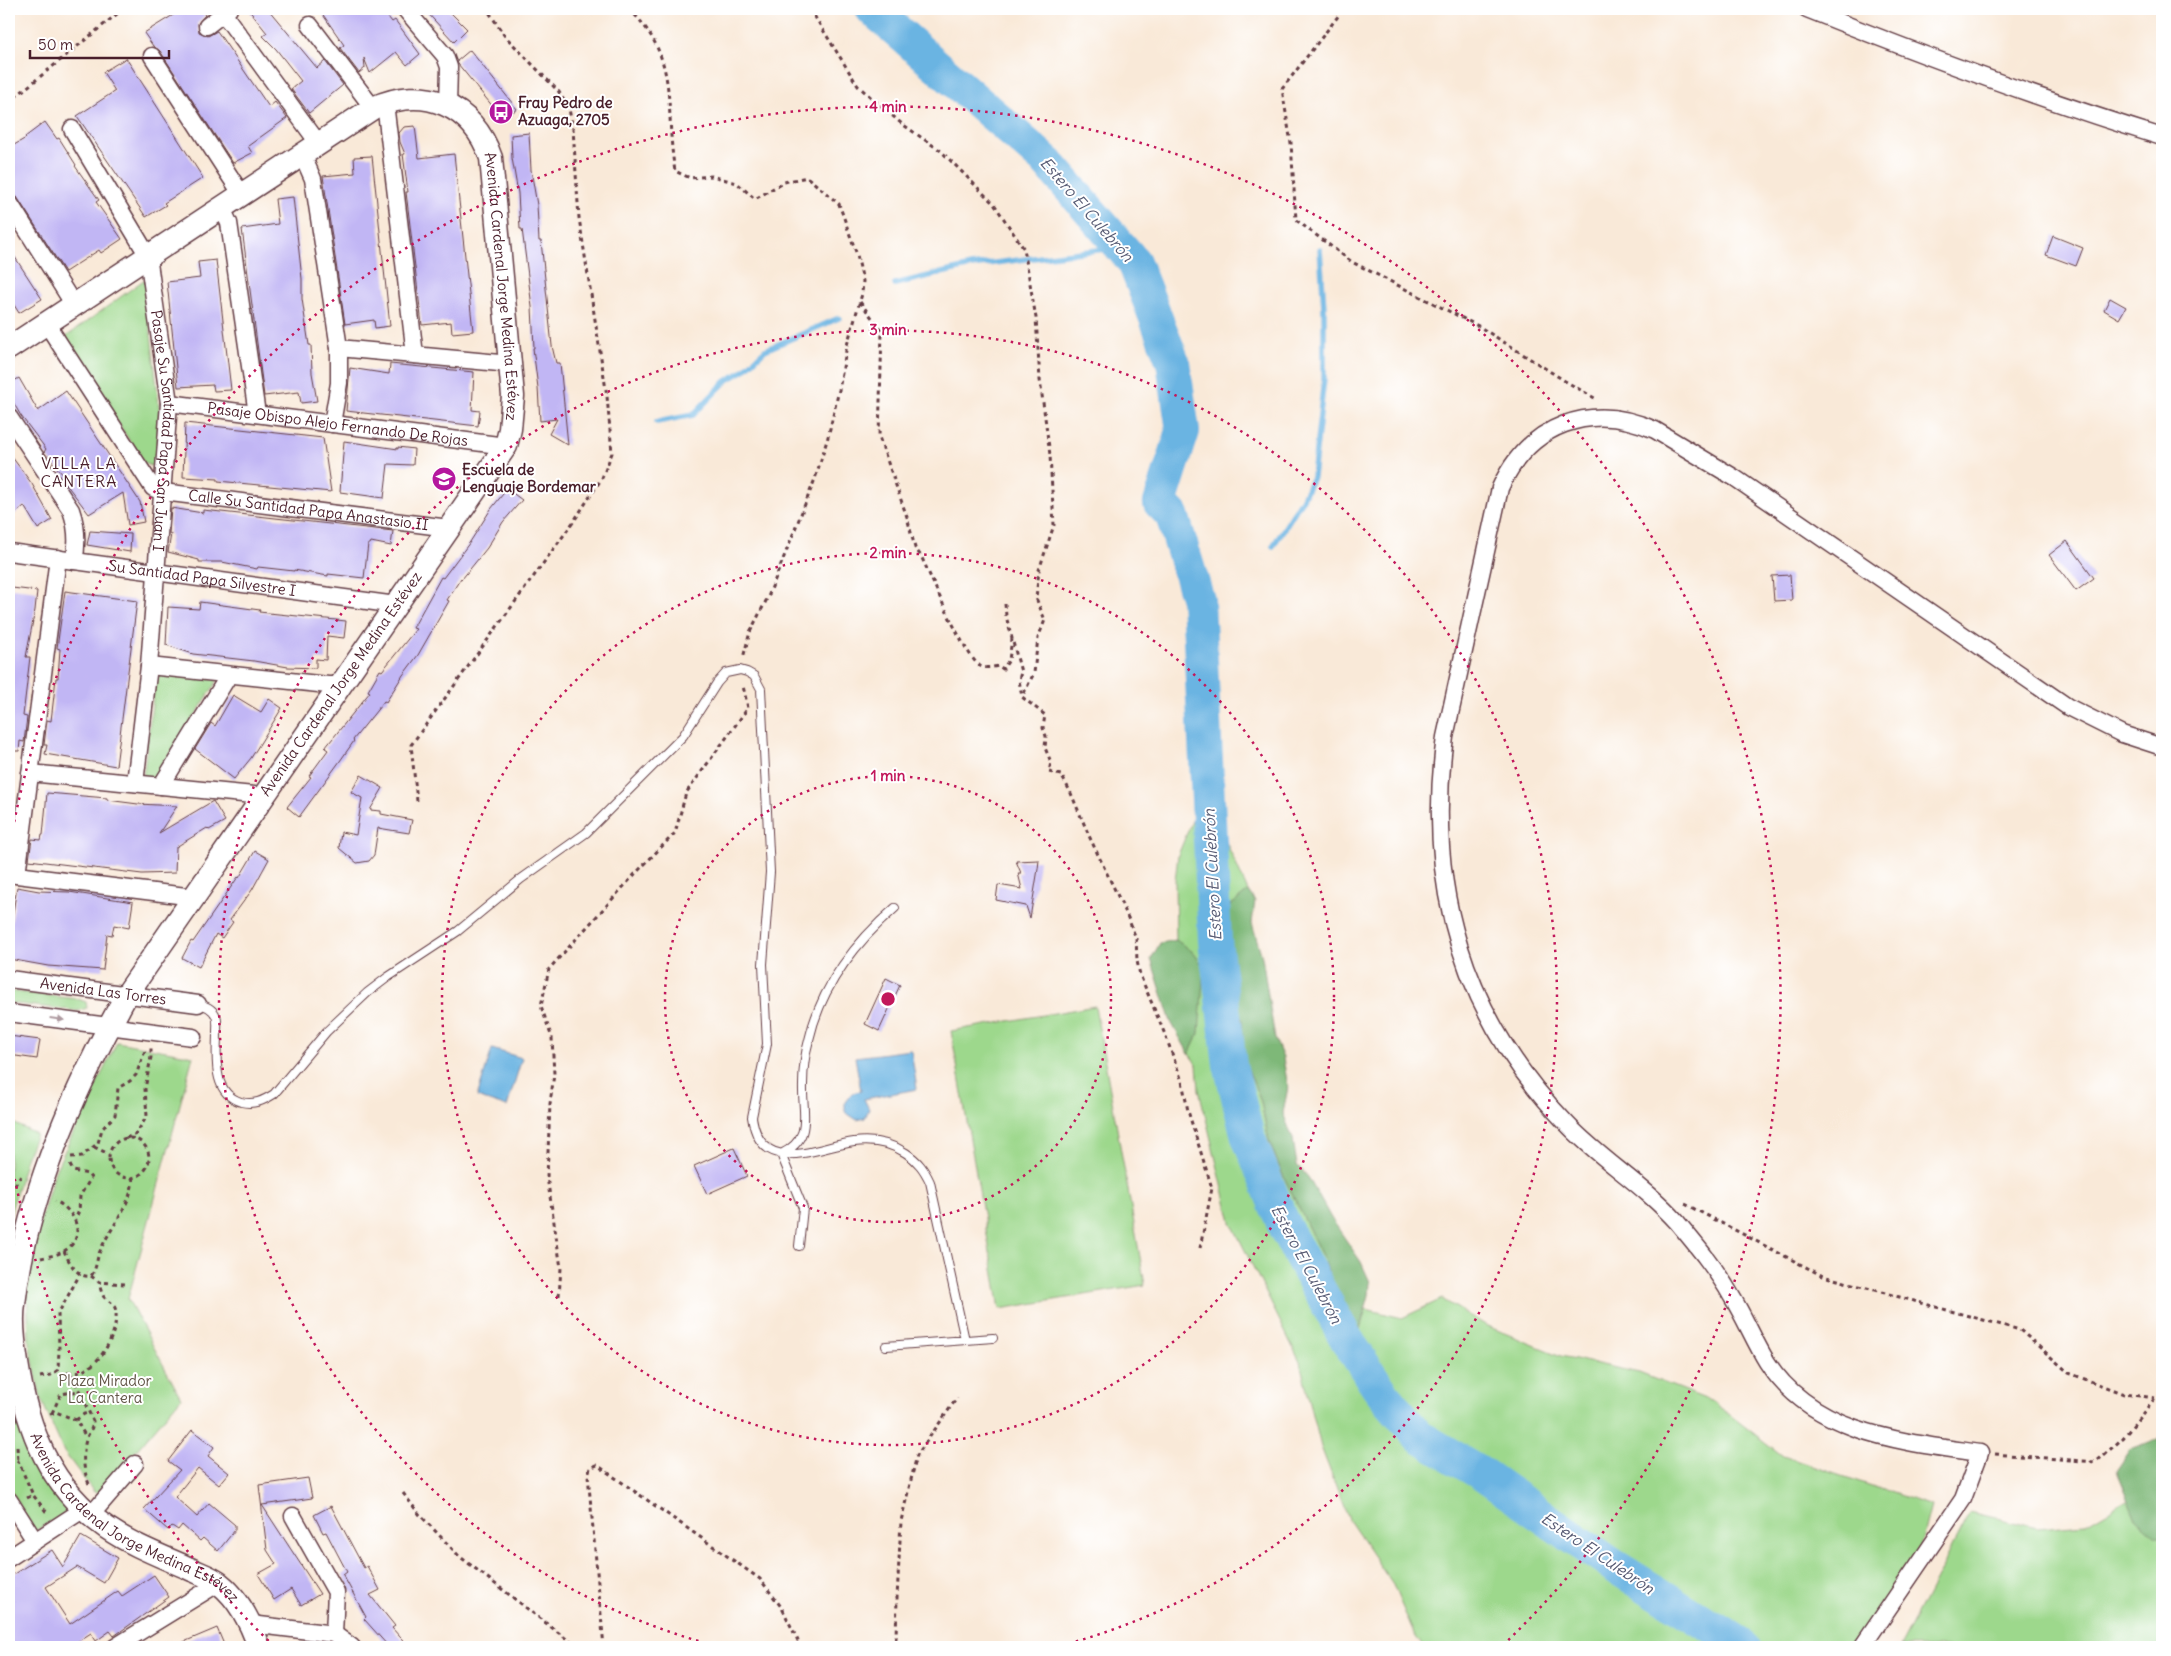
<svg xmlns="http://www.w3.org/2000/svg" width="2171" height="1656" font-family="Delius,sans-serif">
<rect width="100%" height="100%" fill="#fff"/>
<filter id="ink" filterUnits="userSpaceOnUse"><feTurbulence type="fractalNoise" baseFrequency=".02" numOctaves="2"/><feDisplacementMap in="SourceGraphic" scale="10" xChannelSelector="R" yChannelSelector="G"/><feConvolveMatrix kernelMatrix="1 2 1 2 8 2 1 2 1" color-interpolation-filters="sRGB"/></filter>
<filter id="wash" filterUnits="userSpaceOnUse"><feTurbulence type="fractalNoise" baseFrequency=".0096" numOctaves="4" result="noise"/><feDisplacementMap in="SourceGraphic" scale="20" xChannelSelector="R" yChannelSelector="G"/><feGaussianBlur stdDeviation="1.12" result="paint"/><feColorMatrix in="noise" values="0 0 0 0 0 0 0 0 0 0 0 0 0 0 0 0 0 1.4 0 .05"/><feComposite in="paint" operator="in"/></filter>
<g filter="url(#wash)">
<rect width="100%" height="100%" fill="#f9e9d8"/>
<path fill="#9dd88c" stroke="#747c5c" d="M145,279L160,415L157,461L151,466L144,463L63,339Z
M156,673L218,680L155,778L143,777Z
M1208,782L1219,809L1223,835L1248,891L1229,907V939L1234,962L1232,987L1242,1020L1244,1059L1261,1102L1269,1141L1282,1173L1325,1262L1336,1294L1349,1311L1358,1335L1366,1309L1402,1318L1442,1299L1487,1326L1561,1356L1639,1373L1713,1402L1783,1456L1931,1506L1918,1556L1854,1647H1423L1414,1634L1393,1585L1349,1520L1321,1447L1300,1362L1231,1222L1199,1090L1197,1065L1189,1054L1199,1033L1176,940L1175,881L1178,855Z
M9,991L78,999L86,1002L87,1008L78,1011L9,1003Z
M1095,1006L1145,1285L1000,1309L951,1031Z
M117,1042L193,1056L128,1299L181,1398L100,1493L94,1492L64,1452L41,1399L29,1343L27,1285L30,1256L55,1171Z
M9,1121L36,1134L26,1158L9,1219Z
M9,1372L26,1441L54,1493L69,1511L35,1531L9,1487Z
M2162,1492V1647H1900L1970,1512L2037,1528L2086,1524L2139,1493Z"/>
<path fill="#7eb878" stroke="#646c52" d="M1248,891L1255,901L1252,923L1262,957L1275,1039L1283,1058L1288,1087L1283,1113L1293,1139L1297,1165L1308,1177L1331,1218L1361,1262L1370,1282L1369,1295L1358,1336L1349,1311L1336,1294L1325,1262L1282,1173L1269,1141L1261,1102L1244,1059L1242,1020L1232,987L1234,962L1229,939V907Z
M1176,940L1193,952L1204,967L1199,1033L1189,1054L1171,1022L1151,959L1160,943Z
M2162,1434V1537H2156L2136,1519L2116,1471L2131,1449L2160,1438Z"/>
<path fill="#6ab4e2" stroke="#5a6a86" d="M492,1049L522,1058L507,1107L477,1097Z
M911,1050L917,1089L864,1099L869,1109L865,1118L857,1120L845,1112V1102L852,1093L861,1091L855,1057Z"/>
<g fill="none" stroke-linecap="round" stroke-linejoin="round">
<path stroke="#6ab4e2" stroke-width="5.5" d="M895,284L971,266L1121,247
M657,422L693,415L726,381L743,371L765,350L839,318
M1273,546L1302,500L1313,477L1324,379V308L1320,249"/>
<path stroke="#6ab4e2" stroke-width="34" d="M872,9L1048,163L1134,262L1173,362L1183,431L1160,503L1172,515L1198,600L1215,940L1230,1065L1248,1137L1285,1228L1347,1340L1383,1394L1420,1437L1482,1474L1611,1564L1744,1647"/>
</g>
<g id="blocks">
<path fill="#c1b6f4" d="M183,9H201L205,15L198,23L199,32L208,36L217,31L269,107L275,102L287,118L248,146L252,153L233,163L160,51L153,46L144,33Z
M248,9H268L317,68L325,61L343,85L309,113L291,89L301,81L276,49L263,36L267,33Z
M319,9H382L392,22L395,20L420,54L407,65L396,52L370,73L364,58L365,68L359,73L340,48L344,45Z
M424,9H447L467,29L454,42Z
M470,50L517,109L503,119L458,64L457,61Z
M126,58L203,178L164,203L166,205L146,217L77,116L115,91L103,72Z
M45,122L57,139L59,138L76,165L75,166L99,200L96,202L122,239L101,253L99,250L65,272L17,197L9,192V148L26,138L25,137Z
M415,126L419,158L454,154L473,331L452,333L451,322L422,325L406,192H408L403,154H405L400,142L399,133L404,127Z
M529,133L531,170L537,205L539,241H541L552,346L556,363H560L568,445L549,434L557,419L540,421L538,388L533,348H534L532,307L522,229H520L518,193L512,158L511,135Z
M372,156L390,326L375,328L374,320L345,324L323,176L355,173L354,157Z
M293,197L302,279V299L309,345H311L312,373L317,401L301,403L299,392L264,396L242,229L278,224L275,199Z
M2053,236L2083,248L2076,266L2046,255Z
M9,248L42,299L19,313L9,297Z
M216,260L231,390L214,391L213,385L178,387L167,282L200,278L198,262Z
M2110,298L2126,307L2119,319L2104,310Z
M390,364L474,372L472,410L480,411L478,426L346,411L350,368L389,374Z
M19,378L38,411L66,391L140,502L144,522L128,525L123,493L89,514L66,484L62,478L64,476L44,452L46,449L21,416L9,395V384Z
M185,423L323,438L331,492L218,481V479L183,477Z
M344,441L398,449V447L414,449L413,465L388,464L384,498L340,492Z
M9,453L32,484L52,520L38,529L24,506L9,519Z
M507,489L522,500L503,522L487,548L462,579L461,578L447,600L449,601L418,655L403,675L386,702L384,701L381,705L353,740L354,741L340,761L299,817L287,807L311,777L309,776L328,750L325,748L370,692L368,691L380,670L382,671L416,629L413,628L441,577L443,578L470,542L491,509Z
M171,508L203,513V510L393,531L391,546L371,542L370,544H368L364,578L328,574V576L294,570V571L258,567L257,569L222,562H199V560L168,552L171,534H169Z
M90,531L131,534L130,552L87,545Z
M2067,541L2094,578L2076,591L2049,555Z
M1790,575L1792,600L1774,601L1772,576Z
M12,588L37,591L35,610L26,657H30L23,716L27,717L24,742L20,741L19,751H9V610Z
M65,591L137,601L116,766L45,754L47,745H44L47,720L51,721L56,678H58L60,649L57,648Z
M200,602L260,610L259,612L346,621L344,638L327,636L326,660L316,659V668L288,667L254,661L193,654L166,645L168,607L199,609Z
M233,695L261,712L269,699L282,708L251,758L234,779L195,749L211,723L215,726Z
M361,775L383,788L370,810L381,811V814L412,820L409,833L378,828L374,855L369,861L357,863L339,848L341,832L356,835L362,798L351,792Z
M47,793L107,798V800L138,804L177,806L159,833L213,801L225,821L209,830L207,828L176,847L175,873L142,874L29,860L32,839L41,840L42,835H43Z
M255,851L269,859L252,890L230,920L233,922L222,938L216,934L199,967L182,958L191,941L193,942L238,877L239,878Z
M1039,860L1038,869L1030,918L1026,906L996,900L998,885L1022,889L1018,873H1021L1016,861Z
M17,887L39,891L69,892L133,902L129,928L114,925L112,935L107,934L103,970L48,966L9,959V938Z
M886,978L900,985L879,1031L865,1024Z
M9,1036L40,1040L37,1059L9,1055Z
M734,1148L747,1176L707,1194L694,1166Z
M192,1430L214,1447L208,1456L229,1473L219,1485L198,1468L175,1497L197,1517L209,1503L235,1525V1530L218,1551L203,1538L200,1541L182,1525L178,1530L172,1526L168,1530L144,1509L180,1470L168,1461Z
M308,1478L312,1498L262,1505L320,1594L301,1605L291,1589L274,1600L258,1574L276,1564L267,1550L259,1485Z
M331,1506L364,1568L367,1566L380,1590L370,1595L395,1626L392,1628L409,1647H389L364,1619L366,1617L343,1575L347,1572L326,1532L323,1533L314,1515Z
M81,1536L118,1558L104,1583L77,1567L46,1587L70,1624L118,1591L122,1596L154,1575L169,1597L114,1636L110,1631L96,1641L91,1633L69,1647H9V1577L52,1550L63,1567Z
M217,1628L225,1647H172Z"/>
</g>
</g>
<g filter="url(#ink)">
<use href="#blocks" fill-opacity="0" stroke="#643d45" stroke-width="1"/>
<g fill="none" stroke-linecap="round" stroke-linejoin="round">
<defs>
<path id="lane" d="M198,1004C205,1005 213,1009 216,1016C218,1021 217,1027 217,1032C217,1056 211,1093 241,1102C254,1105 263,1101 274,1094L327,1031L367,993L388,977L458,931L521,879L586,833L683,736L717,683L726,673L740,670L747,672L754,676L761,689L770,872L763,964L767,1044L752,1117C761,1178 816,1147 854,1142C872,1140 891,1143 906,1153C918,1161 924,1169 930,1182L965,1340
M781,1154C814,1138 802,1114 803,1085C803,1069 805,1054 809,1040C821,986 855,943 895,908
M781,1154L803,1208L799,1246
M886,1346L993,1338"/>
<g id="street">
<path d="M405,9L445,56L449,67L448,106"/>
<path d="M1807,9C1924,56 2042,100 2162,137"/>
<path d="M223,13L319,144"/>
<path d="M310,25L373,108"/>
<path d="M207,26L229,9"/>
<path d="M152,56L242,195"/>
<path d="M385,103L415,355"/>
<path id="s1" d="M72,129L148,256L169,403L149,666L135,783"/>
<path d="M302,154L313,179L339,348V383L332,424"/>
<path d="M9,202L74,305"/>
<path d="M222,208L229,223L257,414"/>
<path id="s2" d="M46,323L153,488L163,492L449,528"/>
<path d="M339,348L510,364"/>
<path id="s3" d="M169,403L506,446"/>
<path d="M9,417L71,510C77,527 78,543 74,561"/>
<path id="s4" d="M9,552L396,605"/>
<path d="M149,666L328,685H341"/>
<path d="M30,773L263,796"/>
<path d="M161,786L229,675"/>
<path d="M9,874L194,897"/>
<path d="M17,875L58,558"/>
<path id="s5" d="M9,979L198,1004"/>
<path d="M9,1013L193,1037"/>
<path d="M9,1500L35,1541"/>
<path d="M91,1515L135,1464"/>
<path d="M293,1516L336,1592L334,1634"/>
<path d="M9,1558L84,1509"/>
<path d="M251,1624L334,1634L352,1647"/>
<path d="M115,1647L219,1583"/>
<path d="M1862,1647L1963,1499L1980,1453C1904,1442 1813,1434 1767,1362C1754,1341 1745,1318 1732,1297C1717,1270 1697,1246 1677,1222C1644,1185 1601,1160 1567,1124C1462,1015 1425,886 1445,737L1500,488C1529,424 1591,401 1655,430L1735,478L2068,707L2122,734L2162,747"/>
</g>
<g id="secondary">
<path id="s6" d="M9,348L373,108C424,84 473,105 491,158L513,396L510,429L506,446L127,994C75,1087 26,1198 14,1304C11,1323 14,1344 17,1363C27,1430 50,1488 107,1528C132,1545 161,1556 188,1568C198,1573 212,1577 220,1584C240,1600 251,1623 259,1647"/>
</g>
</defs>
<use href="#lane" stroke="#643d45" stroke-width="10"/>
<use href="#street" stroke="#643d45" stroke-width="19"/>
<use href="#secondary" stroke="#643d45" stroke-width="25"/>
<path stroke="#643d45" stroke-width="3" stroke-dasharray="4 4" stroke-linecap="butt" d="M629,9C681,58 664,109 675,171L690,178L712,176L737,183L755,199L784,182L807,177L839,204L857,255L863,281L862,294L847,345L839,390L828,437L815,479L768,597L750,632L743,658
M810,9L858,86L902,124L941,151L994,204L1024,249L1036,318L1040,380L1050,455L1054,525L1039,570L1036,598L1045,620L1038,638L1034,673L1022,697
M1341,9L1339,15L1282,89L1291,143L1296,220L1352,262L1480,327L1565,381L1598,400
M9,102L123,9
M860,302L882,331L879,437L907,517L915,548L921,556C931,577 964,655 980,666C986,669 993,667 999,666L1003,669L1009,660L1012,639
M1005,604L1006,616L1021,672L1019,680L1022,697L1045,715L1043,728L1046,736L1045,748L1051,762L1049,772L1061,775L1070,791L1090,838L1126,913L1136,938L1137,961L1140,975L1166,1037L1182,1081L1188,1111L1212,1188L1200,1248
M417,801L411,745L574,521L602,478L612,453L607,396L579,218L573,129L569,109L559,92L504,35L487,9
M126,1138L136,1134L147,1116L145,1089L151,1057V1047
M109 1158a20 20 0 1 1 40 0a20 20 0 1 1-40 0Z
M94,1147L109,1154
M71,1157L82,1156L98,1143L102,1129L115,1115L118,1088L130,1081L136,1075L146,1048
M70,1165L73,1171L88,1174L91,1178L80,1196L79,1211L75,1219
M10,1192L21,1176
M1685,1204L1823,1276L2020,1330L2069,1373L2124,1394L2155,1398
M64,1251C69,1262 78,1279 91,1276C97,1268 96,1260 100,1251C111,1226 132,1205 133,1177
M41,1258C49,1256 58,1255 64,1251C88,1237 75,1210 55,1201
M91,1276L99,1282L125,1284
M559,1296L561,1268L547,1177L550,1104L554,1074L552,1038L541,1006L549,969L635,874L675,833L686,793L748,708L743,686
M40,1377L51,1375L58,1370L59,1350L58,1314L80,1274
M52,1413L61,1394L79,1391
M50,1414L56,1412L76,1420L86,1437
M76,1420L84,1414L89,1413
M9,1441L13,1432
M17,1447L18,1461
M1995,1454L2096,1462L2123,1438L2155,1398L2162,1396
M9,1458L18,1461L33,1495
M89,1484C83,1470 82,1454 86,1440C88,1433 93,1429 93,1421L73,1377L68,1373C95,1377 118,1336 116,1312C115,1303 109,1302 104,1297C101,1293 100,1286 99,1282
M403,1493L420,1515L459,1556L577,1647
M27,1498L33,1495L48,1514
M604,1647L588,1475L590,1468L597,1465L760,1579L782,1608L801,1647
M899,1647L896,1639L897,1598L901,1521L917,1455L957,1398"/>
<use href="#lane" stroke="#fff" stroke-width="8"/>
<use href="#street" stroke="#fff" stroke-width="16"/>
<use href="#secondary" stroke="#fff" stroke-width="22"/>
</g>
<defs><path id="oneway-solid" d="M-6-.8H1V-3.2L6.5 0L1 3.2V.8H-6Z" transform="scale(1.25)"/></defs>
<use fill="#ae9aa0" href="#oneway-solid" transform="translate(57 1019) rotate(8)"/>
</g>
<g fill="none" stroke="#c2185b" stroke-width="2.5" stroke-dasharray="2.5 5">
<circle cx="888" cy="999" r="223"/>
<circle cx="888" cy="999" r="446"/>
<path d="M720 1647A669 669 0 1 1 1056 1647"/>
<path d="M274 1646A892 892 0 0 1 10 1154M10 844A892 892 0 1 1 1502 1646"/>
</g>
<defs>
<symbol id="bus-disc" viewBox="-11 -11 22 22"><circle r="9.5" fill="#b5179e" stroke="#fff"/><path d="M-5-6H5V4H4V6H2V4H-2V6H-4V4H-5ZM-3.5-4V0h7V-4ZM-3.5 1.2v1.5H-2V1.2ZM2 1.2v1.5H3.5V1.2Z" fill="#fff"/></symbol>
<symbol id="school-disc" viewBox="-11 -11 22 22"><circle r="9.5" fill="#b5179e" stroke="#fff"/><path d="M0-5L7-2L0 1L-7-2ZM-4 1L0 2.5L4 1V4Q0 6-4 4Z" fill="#fff"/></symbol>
</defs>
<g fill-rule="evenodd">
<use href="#bus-disc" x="487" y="98" width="28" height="28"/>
<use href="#school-disc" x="430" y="465" width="28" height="28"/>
</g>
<g text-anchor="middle" stroke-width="4" stroke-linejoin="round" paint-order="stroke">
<g font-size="15" font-weight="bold" fill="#4a1f2b" stroke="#fff" text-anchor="start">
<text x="518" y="108">Fray Pedro de<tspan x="518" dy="17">Azuaga, 2705</tspan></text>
<text x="462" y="475">Escuela de<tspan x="462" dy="17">Lenguaje Bordemar</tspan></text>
</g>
<g font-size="15" fill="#4a1f2b" stroke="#fff">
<text dy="5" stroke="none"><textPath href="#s6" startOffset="712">Avenida Cardenal Jorge Medina Estévez</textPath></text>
<text dy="5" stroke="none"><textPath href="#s3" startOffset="170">Pasaje Obispo Alejo Fernando De Rojas</textPath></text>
<text dy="5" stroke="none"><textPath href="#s1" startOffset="324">Pasaje Su Santidad Papa San Juan I</textPath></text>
<text dy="5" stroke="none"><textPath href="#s2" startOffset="354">Calle Su Santidad Papa Anastasio II</textPath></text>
<text dy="5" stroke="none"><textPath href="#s4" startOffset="195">Su Santidad Papa Silvestre I</textPath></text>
<text transform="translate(341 684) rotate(-55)" y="5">Avenida Cardenal Jorge Medina Estévez</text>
<text dy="5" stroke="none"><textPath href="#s5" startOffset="95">Avenida Las Torres</textPath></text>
<text dy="5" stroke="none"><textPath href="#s6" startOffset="2138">Avenida Cardenal Jorge Medina Estévez</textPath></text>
</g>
<g font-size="15" fill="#635648" stroke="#fff">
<text x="105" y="1386">Plaza Mirador<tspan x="105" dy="17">La Cantera</tspan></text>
</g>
<g font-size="16" font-style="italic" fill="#575b74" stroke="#fff">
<text transform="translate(1087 209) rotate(49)" y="6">Estero El Culebrón</text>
<text transform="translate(1212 875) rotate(-93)" y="6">Estero El Culebrón</text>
<text transform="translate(1307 1264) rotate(62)" y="6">Estero El Culebrón</text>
<text transform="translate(1598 1553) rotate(34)" y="6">Estero El Culebrón</text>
</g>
<g font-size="16" letter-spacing="1" fill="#4a1f2b" stroke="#fff">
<text x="79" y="469">VILLA LA<tspan x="79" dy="18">CANTERA</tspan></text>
</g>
</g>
<circle cx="888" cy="999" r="8" fill="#c2185b" stroke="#fff" stroke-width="2.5"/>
<g font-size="15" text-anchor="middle" font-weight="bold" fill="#c2185b" stroke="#fff" stroke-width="4" stroke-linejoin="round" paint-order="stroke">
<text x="888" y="112">4 min</text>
<text x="888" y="335">3 min</text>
<text x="888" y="558">2 min</text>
<text x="888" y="781">1 min</text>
</g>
<rect width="2171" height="1656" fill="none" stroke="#fff" stroke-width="30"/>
<path d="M30 50v8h139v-8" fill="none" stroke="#4a1f2b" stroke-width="2.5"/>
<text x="38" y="50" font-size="15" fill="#4a1f2b" stroke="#ffffff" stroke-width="4" paint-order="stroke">50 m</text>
</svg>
